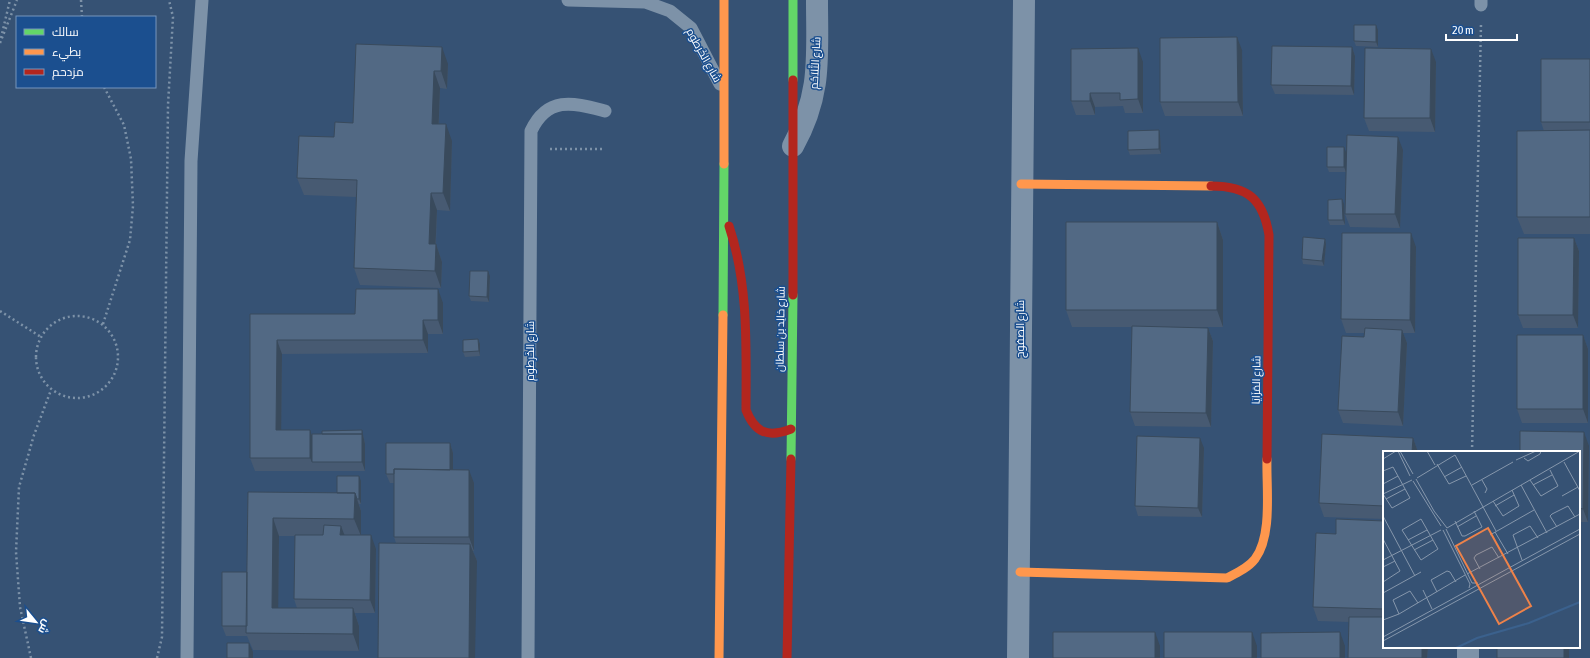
<svg xmlns="http://www.w3.org/2000/svg" width="1590" height="658" font-family="'Asap Condensed',Cairo,sans-serif">
<rect width="100%" height="100%" fill="#365274"/>
<g fill="none" stroke-linecap="round" stroke-linejoin="round">
<path stroke="#7d92a8" stroke-width="2.5" stroke-dasharray="2 3" stroke-linecap="butt" d="M81,0L82,17
M1,38L10,0
M0,43L17,0
M550,149H605
M0,311L41,337
M36 357a41 41 0 1 1 82 0a41 41 0 1 1-82 0Z
M103,324L130,240L133,206L131,159L124,125L104,87
M1472,452L1481,24
M31,658L20,607L16,552L19,487L34,435L51,390
M157,658L162,637L168,105L173,17L169,0"/>
<path stroke="#7d92a8" stroke-width="13" d="M568,0L645,2L670,11L691,28L720,84
M1481,0V5
M187,658L191,161L202,0
M528,658L531,131C548,95 574,103 605,111"/>
<path stroke="#7d92a8" stroke-width="22" d="M793,146C822,94 817,57 817,0
M1018,658L1024,0
M1468,658V647"/>
<path stroke="#63d668" stroke-width="9" d="M793,0V80
M723,315L724,164
M791,459L793,295"/>
<path stroke="#ff974d" stroke-width="9" d="M724,164V0
M1021,184L1211,186
M1020,572L1227,578C1237,573 1248,568 1255,559C1273,535 1266,487 1267,459
M719,658L723,315"/>
<path stroke="#b3261e" stroke-width="9" d="M793,80V295
M1211,186C1248,186 1263,199 1269,235L1267,459
M729,226C749,286 746,347 746,410C755,433 768,438 791,429
M787,658L791,459"/>
</g>
<path fill="#475a72" fill-rule="evenodd" d="M1378,30V47L1356,46L1354,41Z
M356,44L448,64L447,89L440,88L439,124L452,141L450,211L437,210L436,244L442,262L441,288L360,285L354,268L356,197L304,195L297,178L334,137L353,123Z
M1352,47L1355,56L1354,95L1275,94L1271,85Z
M1242,50L1243,116H1165L1160,102Z
M1590,59V234H1524L1517,217L1544,131L1541,122Z
M1143,62V113H1125L1123,106L1095,107V115H1076L1071,101Z
M1436,62L1435,132L1369,131L1364,118Z
M1160,135L1161,154L1130,155L1128,150Z
M1403,150L1400,228L1350,227L1345,214Z
M1346,152V172H1329L1327,167Z
M1344,204L1345,225H1330L1328,220Z
M1217,222L1223,240V327H1182L1208,328L1213,341L1211,427L1135,426L1130,412L1132,327H1072L1066,310Z
M1574,238L1579,251L1578,328H1523L1518,315Z
M1325,239L1326,244L1324,266L1303,264L1302,259Z
M1416,247L1415,333H1403L1407,343L1403,426L1343,423L1338,410L1364,337V333H1346L1341,319Z
M490,276L489,302L471,301L469,296Z
M443,303V334H428V353L282,354L281,430L312,434L363,435L364,439L365,444V471H255L250,458V314H355Z
M1583,335L1588,349V423H1522L1517,409Z
M480,344V356L465,357L463,352Z
M1322,434L1413,438L1418,452H1384V519L1324,517L1319,503Z
M450,443L453,453V470L474,483V551H473L477,561L396,543L394,537V483H390L386,474Z
M1589,446L1588,522H1579V452Z
M1204,448L1202,517L1138,516L1135,506Z
M361,481V504H359L361,511V535L376,549L375,613H355L359,626V651L253,650L247,636H226L222,626L247,572L248,492L337,493ZM279,536H295L294,599L297,608H278Z
M1336,519L1384,521V647H1428L1427,658H1348L1349,622L1318,621L1313,607L1316,533L1336,534Z"/>
<path fill="#394a5c" d="M1376,25L1378,30V47L1376,42Z
M1237,37L1242,50L1243,116L1238,102Z
M442,47L448,64L447,89L441,71Z
M1352,47L1355,56L1354,95L1351,86Z
M1138,48L1143,62V113L1138,99Z
M1431,49L1436,62L1435,132L1430,118Z
M434,71L440,88L438,141L432,124Z
M1090,93L1095,107V115L1090,101Z
M446,124L452,141L450,211L443,193Z
M1159,130L1160,135L1161,154L1159,149Z
M1398,137L1403,150L1400,228L1395,214Z
M1344,147L1346,152V172L1344,167Z
M431,193L437,210L435,256L436,244L442,262L441,288L435,271L429,244Z
M1342,199L1344,204L1345,225L1343,220Z
M1217,222L1223,240V327L1217,310Z
M1411,233L1416,247L1415,333L1410,320Z
M1574,238L1579,251L1578,328L1573,315Z
M1325,239L1326,244L1324,266L1322,261Z
M488,271L490,276L489,302L487,297Z
M438,289L443,303V334L438,320Z
M423,320L428,334V353L423,340Z
M1208,328L1213,341L1211,427L1206,413Z
M1402,330L1407,343L1403,426L1398,412Z
M1583,335L1588,349V423L1583,409Z
M478,339L480,344V356L479,351Z
M277,340L282,354L281,444L276,430Z
M310,430L315,444L312,462L310,458Z
M362,430L365,444V471L362,462Z
M1584,432L1589,446L1588,522L1583,509Z
M1200,438L1204,448L1202,517L1198,508Z
M1413,438L1418,452H1412Z
M450,443L453,453V483L450,474Z
M469,470L474,483V551L469,537Z
M359,476L361,481V504L359,499Z
M355,493L361,511V536L354,519Z
M273,518L279,536L278,625L272,608Z
M341,526L346,539L340,535Z
M371,535L376,549L375,613L370,600Z
M470,544L477,561L475,658H469Z
M353,608L359,626V651L353,634Z
M1155,632L1160,646V658H1155Z
M1252,632L1257,646V658H1252Z
M1340,632L1345,646V658H1340Z
M249,643L253,652V658H249Z
M1422,647H1428L1427,658H1422Z
M1564,647H1569V658H1564Z"/>
<path fill="#526984" stroke="#394a5c" d="M1354,25H1376V42L1354,41Z
M1237,37L1238,102H1160V38Z
M356,44L442,47L441,71H434L432,124H446L443,193H431L429,244H436L435,271L354,268L357,180L297,178L299,136L334,137L335,122L353,123Z
M1272,46L1352,47L1351,86L1271,85Z
M1138,48V99L1120,100V93H1090V101H1071V49Z
M1365,48L1431,49L1430,118H1364Z
M1541,59H1590V122H1541Z
M1159,130V149L1128,150V131Z
M1590,130V217H1517V131Z
M1347,135L1398,137L1395,214H1345Z
M1327,147H1344V167H1327Z
M1342,199L1343,220H1328V200Z
M1066,222H1217V310H1066Z
M1342,233H1411L1410,320L1341,319Z
M1303,237L1325,239L1322,261L1302,259Z
M1518,238H1574L1573,315H1518Z
M470,271H488L487,297L469,296Z
M356,289H438V320H423V340H277L276,430H310V458H250V314H355Z
M1132,326L1208,328L1206,413L1130,412Z
M1365,328L1402,330L1398,412L1338,410L1342,336L1364,337Z
M1517,335H1583V409H1517Z
M478,339L479,351L463,352V340Z
M362,430V434H322V431Z
M1520,431L1584,432L1583,509L1579,508V452H1520Z
M312,434H362V462H312Z
M1322,434L1413,438L1412,452H1384V506L1319,503Z
M1137,436L1200,438L1198,508L1135,506Z
M386,443H450V470L394,469V474H386Z
M394,469L469,470V537H394Z
M337,476H359V499H357L355,493H337Z
M248,492L355,493L354,519L273,518L272,608H353V634L246,633Z
M1336,519L1384,521V609L1313,607L1316,533L1336,534Z
M324,525L341,526L340,535H371L370,600L294,599L295,535H323Z
M379,543L470,544L469,658H378Z
M222,572H247V626H222Z
M1349,617H1384V647H1422V658H1348Z
M1053,632H1155V658H1053Z
M1164,632H1252V658H1164Z
M1340,632V658H1261V633Z
M227,643H249V658H227Z
M1497,647H1564V658H1497Z"/>
<g text-anchor="middle" stroke-width="3" stroke-linejoin="round" paint-order="stroke">
<g font-size="11" fill="#fff" stroke="#1b4f8f">
<text transform="translate(704 55) rotate(61)" y="4">شارع الخَرطوم</text>
<text transform="translate(815 63) rotate(-87)" y="4">شارع التَّلاَحُم</text>
<text transform="translate(780 329) rotate(-89)" y="4">شارع خالِد بن سلطان</text>
<text transform="translate(1020 329) rotate(-90)" y="4">شارع الصفوح</text>
<text transform="translate(530 351) rotate(-90)" y="4">شارع الخَرطوم</text>
<text transform="translate(1256 380) rotate(-89)" y="4">شارع المَزَايَا</text>
</g>
</g>
<g transform="translate(1383 451)">
<rect width="197" height="197" fill="#365274"/>
<path fill="none" stroke="#3b618d" stroke-width="2" d="M73,197L94,187L146,172L197,151"/>
<path fill="none" stroke="#8697ac" stroke-width="1" d="M15,0L27,25M17,0L30,23M44,0L52,14M141,7L145,10L157,3L158,0M0,8L13,0M133,9L153,0M181,11L197,40M54,13L66,33L83,25M0,20L10,16L27,47L9,57L0,43M61,26L79,16M34,27L72,4L113,80M33,28L51,60L64,77M99,29L104,38L102,42M147,29L158,45L175,35L167,19M30,30L58,75M0,33L15,25M89,34L130,11M138,34L164,82M150,34L169,24M0,43L29,29M179,45L195,36M3,48L22,38M110,50L120,65L136,55L129,39M112,55L131,44M0,65L32,125M38,68L55,98L38,109L19,79ZM72,70L79,85H82L99,76L91,60M74,76L93,65M174,76L167,65L169,63L185,55L192,66M64,77L197,0M63,78L89,132H95M60,79L87,133L86,137M112,81L125,103M107,84L151,59M0,88L17,120L0,131M25,89L44,79M31,99L50,89M0,109L58,79M139,109L130,84L147,75L155,87M0,116L12,110M97,118L91,107L93,104L109,96L116,107M84,123L197,63M40,139L49,158M54,141L48,129L64,120L67,121L73,131M0,142L38,121M16,163L10,149L27,140L35,152M0,169L16,163L82,124M0,186L197,78M0,190L197,83"/>
<path fill="#ee8249" fill-opacity="0.15" stroke="#ee8249" stroke-width="2" d="M105,77L148,155L116,173L73,95Z"/>
<rect width="197" height="197" fill="none" stroke="#fff" stroke-width="2"/>
</g>
<rect x="16" y="16" width="140" height="72" fill="#1b4f8f" stroke="#7695bc"/>
<rect x="24" y="29" width="20" height="6" fill="#63d668" stroke="#7695bc"/>
<text x="52" y="36" font-size="12" fill="#ffffff">سالك</text>
<rect x="24" y="49" width="20" height="6" fill="#ff974d" stroke="#7695bc"/>
<text x="52" y="56" font-size="12" fill="#ffffff">بطيء</text>
<rect x="24" y="69" width="20" height="6" fill="#b3261e" stroke="#7695bc"/>
<text x="52" y="76" font-size="12" fill="#ffffff">مزدحم</text>
<g transform="translate(36 622) rotate(119)" stroke="#1b4f8f" stroke-width="3" paint-order="stroke">
<path d="M0-3L7 15L0 10L-7 15Z" fill="#ffffff"/>
<text y="-6" font-size="11" font-weight="bold" text-anchor="middle" fill="#ffffff">ش</text>
</g>
<path d="M1446 34v6h71v-6" fill="none" stroke="#ffffff" stroke-width="2"/>
<text x="1452" y="34" font-size="12" fill="#ffffff" stroke="#1b4f8f" stroke-width="3" paint-order="stroke">20 m</text>
</svg>
